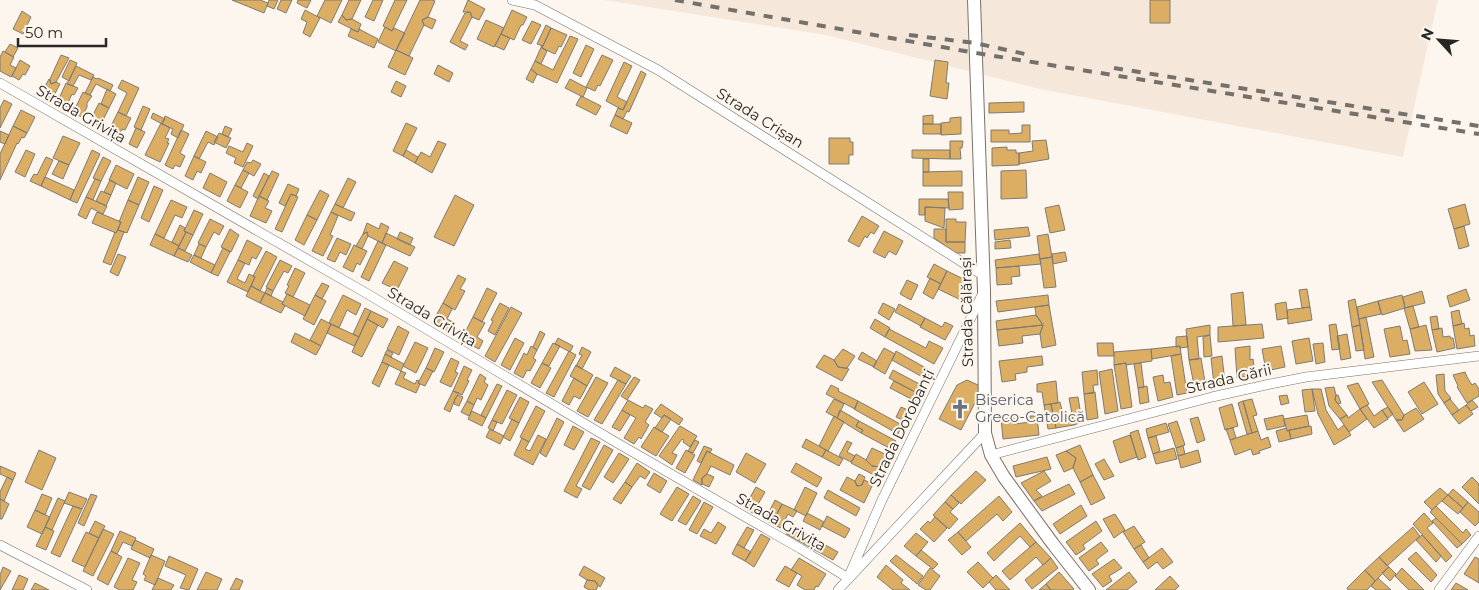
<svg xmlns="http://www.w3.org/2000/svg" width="1479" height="590" font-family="Montserrat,sans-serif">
<rect width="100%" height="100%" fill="#fdf6ee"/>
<path fill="#f5e8db" d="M604,0H1438L1403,157L1040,89L826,35Z"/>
<path fill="#dbae63" stroke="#7f7b73" d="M232,0H260L268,3L264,13Z
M269,0H278L274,9L267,6Z
M281,0H292L286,13L277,9Z
M298,0H311L307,8L297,3Z
M325,0H342L331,23L317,16Z
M349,0H361L352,19L346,20L342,15Z
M373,0H383L374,21L365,17Z
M395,0H407L392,31L383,26Z
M420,0H432L435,1L428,17L422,20L424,25L409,56L396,50Z
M468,0L485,9L479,20L472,17L470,12H463Z
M1150,0H1170V23H1150Z
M305,10L320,18L310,37L303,33L307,22L301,19Z
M512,10L527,17L523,25H521L514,40L501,34Z
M22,11L31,17L23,34L13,29Z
M470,12L472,17L460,41L468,45L465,50L450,42L465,13Z
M342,15L346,20L352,19L361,24L358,32L338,22Z
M428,17L436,20L432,29L424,25L422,20Z
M486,20L504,28L494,47L477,39Z
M532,21L541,25L531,44L522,40Z
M546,25L551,28L543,46L537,44Z
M385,27L392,31L394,28L405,33L396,51L378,42Z
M551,28L567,35L561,47L559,46L555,54L542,48Z
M351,29L358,32L359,29L378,39L374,48L348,36Z
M501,34L510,38L504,50L495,46Z
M570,36L578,39L557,83L537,74L531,69L535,61L553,70Z
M10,44L18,48L13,57L5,52Z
M542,45V48L547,51L541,64L535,61Z
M586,45L594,49L581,77L573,73Z
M396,50L413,58L405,75L388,67Z
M3,51L14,57L10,65L16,68L11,77L0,71V57Z
M61,55L69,58L56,82L51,84L50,79Z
M602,55L613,60L600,86L598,85L595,91L586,87Z
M20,60L30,66L25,75L23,74L19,80L12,76Z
M70,60L77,63L69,81L62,77Z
M935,60L948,62L946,83H949L947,99L930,96Z
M624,62L632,66L617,97L627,102L623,110L606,101Z
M438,65L453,73L449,82L434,74Z
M76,66L94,75L91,80L79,75L73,86L67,84Z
M531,69L537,74L533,83L526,79Z
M641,71L646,74L629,112L627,111L623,119L615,115L618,108L623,110Z
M93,77L97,79L98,78L113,85L110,91L96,84L90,95L85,93Z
M49,79L51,84L56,82L60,84L52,99L41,94Z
M570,79L587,88L583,97L565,88Z
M122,80L139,88L126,116L118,112L127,93L118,88Z
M396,81L406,86L401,97L391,92Z
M66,83L78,88L74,95L72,94L66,107L57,103Z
M107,89L116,94L109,108L101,104Z
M83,92L92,96L87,103V107L82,117L73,113Z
M581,96L601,106L596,115L576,105Z
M4,100L12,104L0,128V108Z
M1024,102V112L989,113V103Z
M99,103L109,108L100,126L90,121Z
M143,106L150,109L141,130L134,127Z
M21,110L35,117L27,133L13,126Z
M118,112L131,118L125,130L122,129L118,137L108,132Z
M153,113L165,119L162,124L151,118Z
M615,115L632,123L627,134L610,126Z
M933,115V124H923V116Z
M165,116L184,125L178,138L171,134L173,129L162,124Z
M961,117V134L941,135V123L950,122V118Z
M161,123L170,128L165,138L169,139L167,143H169L160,162L145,155Z
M406,123L417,128L403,156L393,151Z
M923,124H941V134H923Z
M1022,125H1030V142H991V130H1009V134L1022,133Z
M13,126L27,133L24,138L22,137L18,144L17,143L0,180V154Z
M225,126L232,129L228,137L222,134Z
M136,128L145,132L137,148L129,144Z
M181,130L189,134L180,153L185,156L180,167L175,165L173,169L165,165Z
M0,131L9,135L5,144L0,142Z
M206,131L218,137L214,145L208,142L199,159L194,156Z
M219,133L231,138L226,148L214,142Z
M63,136L80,143L69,165L53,158Z
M829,138H850V142H853V155H849V164H829Z
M1046,140L1049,159L1019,164V153L1033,151L1032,141Z
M438,141L446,144L432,173L415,163L421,152L430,157Z
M950,141H963L962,148H960L961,159H950Z
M247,143L253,146L243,167L234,163L236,158L226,153L229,146L243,152Z
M1007,147V150H1016V153H1019V165L992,166V148Z
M26,150L35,154L25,177L15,172Z
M92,150L100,154L77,203L70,200Z
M406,150L418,157L415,163L403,156Z
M912,150H950V159L912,158Z
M194,156L206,162L201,173L197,171L193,180L185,176Z
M46,157L53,160L41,186L30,181L34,174L37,175Z
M103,157L111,161L101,181L93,178Z
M923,159H929V172H923Z
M253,160L261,164L254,176L243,170L247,162L251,163Z
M59,161L69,165L63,179L52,174Z
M116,165L134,174L127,189L109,180Z
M243,170L249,173L241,188L235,185Z
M1026,170L1027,198L1001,199V171Z
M272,171L279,174L267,200L259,196Z
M962,171V186H923V172Z
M210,173L227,182L220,197L203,188Z
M264,173L269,176L258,199L253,196Z
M45,177L74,190L70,200L41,186Z
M138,177L149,182L139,205L128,200Z
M348,178L356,182L343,208L335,204Z
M95,179L101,181L93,200L86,197Z
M110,180L116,183L111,195L104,192Z
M288,184L299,189L296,196L291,194L285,206L279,203Z
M235,185L248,192L240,208L227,201Z
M154,186L163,190L149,222L141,218Z
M320,190L329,195L317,220L307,215Z
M101,191L111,195L106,206L96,201Z
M948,192H963V209L949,210Z
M291,194L298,197L282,232L275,229Z
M455,195L474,205L454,246L434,237Z
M259,196L269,201L265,208L272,211L266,223L250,216Z
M86,197L107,206L103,214L91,208L86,219L78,215Z
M919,199H948L949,208L925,207V215H919Z
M128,200L139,205L127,233L118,230L121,222H119Z
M171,200L187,207L182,218L175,215L164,238L155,234Z
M335,204L355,213L351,221L331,212Z
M1465,204L1470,224L1454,229L1448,209Z
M1059,205L1065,230L1050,233L1045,208Z
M925,207L945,208L944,228L925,221Z
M194,210L203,214L193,235L184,231Z
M97,212L121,222L116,233L92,223Z
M331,212L338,216L330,235L333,236L323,256L312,251Z
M307,215L317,220L304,245L295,240Z
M862,216L879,226L874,234L871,232L867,238L865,236L859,247L848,241Z
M210,219L224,226L219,235L214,232L206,247L198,243Z
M946,219H956V222H966L965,242H946Z
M367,223L379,229L381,223L389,227L382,243L368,236L367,232L363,234Z
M180,225L185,228L184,231L186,232L179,246L172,242Z
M1464,226L1469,246L1459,249L1454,229Z
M1028,227L1030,236L995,240L994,230Z
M230,229L239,235L231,252L221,247Z
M934,229H946V242H965V253H956L934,238Z
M118,230L124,232L111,265L103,262L115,232L116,233Z
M884,231L903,241L896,255L889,251L885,258L873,252Z
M186,232L193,235L185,251L178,248Z
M367,232L368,236L362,249L356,246L363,234Z
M400,232L413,238L410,245L397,239Z
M386,233L415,247L410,256L382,243Z
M155,234L179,246L174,256L150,245Z
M1048,234L1052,257L1040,259L1037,236Z
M337,238L351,244L346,255L340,252L335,262L327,259Z
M247,240L262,248L256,259L252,257L249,265L238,260Z
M1010,240L1011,248L995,249V242Z
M378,241L386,245L369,281L361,277Z
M199,244L206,247L201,258L194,255Z
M354,245L367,251L360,265L357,263L353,272L343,267Z
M178,248L192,255L188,262L174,256Z
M223,248L230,252L218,276L211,273Z
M266,251L277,257L260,291L251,286L255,277L253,276Z
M1065,252L1067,261L1053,264L1052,254Z
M118,254L126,257L118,276L110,272Z
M1039,254L1041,264L996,268L995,260Z
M194,255L215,265L211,273L190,262Z
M1052,257L1056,287L1044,288L1040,259Z
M238,260L245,263L237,279L245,283L249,274L255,277L248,292L227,282Z
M280,260L292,266L288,273L284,271L273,291L266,287Z
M394,261L408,268L397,290L382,283Z
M934,264L947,271L941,284L927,277Z
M1019,266L1020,276L1011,277L1012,284L997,285L996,268Z
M295,268L305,273L293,297L285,293L289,286L287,285Z
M947,271L972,283L963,301L938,289Z
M458,275L466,279L460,289L465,291L455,310L443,303Z
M930,278L941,284L933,299L923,293Z
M907,280L918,285L911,300L900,294Z
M322,283L329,286L322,299L315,295Z
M251,286L265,293L260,303L246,296Z
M267,288L273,291L271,296L265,293Z
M487,288L497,293L482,322L473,317Z
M1307,289L1310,307L1302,308L1299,290Z
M1466,289L1470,300L1450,307L1447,296Z
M1422,291L1425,303L1405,308L1403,297Z
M1243,292L1246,325L1233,326L1231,294Z
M265,293L283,302L282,304L285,306L281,313L260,303Z
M287,294L310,305L305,316L282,304Z
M315,295L326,301L314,325L303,319Z
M343,295L361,304L356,315L347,310L339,328L329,323Z
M1048,295L1049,305L998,312L996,301Z
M1402,295L1405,308L1382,315L1378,301Z
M1355,299L1360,325L1352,327L1348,301Z
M1378,301L1381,314L1359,319L1357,307Z
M1286,302L1288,318L1277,320L1275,304Z
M443,303L452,309L447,319L455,323L450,332L432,323Z
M500,303L509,308L495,335L488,331L493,321L491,320Z
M883,303L895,309L889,320L878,313Z
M899,304L925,318L921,326L895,312Z
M1049,305L1056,345L1042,348L1040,334L1043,325L1036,315L1035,307Z
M1413,306L1419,327L1410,329L1404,308Z
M511,307L522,313L495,362L485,356Z
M1310,307L1312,320L1288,324L1287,310Z
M365,308L371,311L359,337L353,334Z
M1459,310L1462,324L1453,326L1451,312Z
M371,311L388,319L383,328L367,319Z
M1036,315L1043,325L997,330L996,321Z
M1437,316L1439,329L1432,330L1430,317Z
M473,317L485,323L477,337L483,341L479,349L461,340Z
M1366,317L1374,357L1365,359L1359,319Z
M925,318L942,327L945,322L953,326L945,340L920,327Z
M321,319L331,324L321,346L310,340Z
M367,319L378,325L362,357L352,352Z
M875,319L890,328L885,337L870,328Z
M1464,323L1465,329L1469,328L1470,336L1474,335L1475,346L1457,349L1453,326Z
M331,324L359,337L354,346L327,333Z
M1262,324L1264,338L1218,342V327Z
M1336,324L1340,349L1332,350L1329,325Z
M1043,325L1040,334L1022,336L1023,343L999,346L997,330Z
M1210,325V335L1197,337L1199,359L1189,360L1186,329Z
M1360,325L1364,350L1356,351L1352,327Z
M1426,325L1432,350L1415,351L1410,329Z
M398,326L409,332L399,355L387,349Z
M1400,326L1403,341L1407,340L1410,354L1390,357L1384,329Z
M1442,328L1443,337L1450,336V338H1453L1455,348L1437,352L1432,330Z
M889,329L926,348L929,341L943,348L934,364L885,337Z
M540,331L545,334L537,350L533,347Z
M295,333L321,346L316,355L291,342Z
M1347,334L1351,358L1341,360L1337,336Z
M1210,335L1212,356L1204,357L1203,337Z
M1187,336L1188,347L1180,348V346L1176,347V337Z
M515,338L524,343L510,370L501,365Z
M558,338L573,346L570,352L555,344Z
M1309,338L1313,361L1296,364L1292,341Z
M415,342L428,348L416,373L403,366Z
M553,343L560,346L549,366L542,363Z
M1097,343H1113L1114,356H1098Z
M1323,343L1325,362L1316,364L1313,344Z
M531,346L537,350L533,358L536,360L530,371L527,370L523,378L514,373L524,353L527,355Z
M1180,346L1181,354L1152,359L1151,349Z
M1250,346V360L1253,359L1255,375L1237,378L1235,348Z
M1281,346L1285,367L1266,371L1262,349Z
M582,347L591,352L582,369L576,366L582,355L579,354Z
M435,348L444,352L434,372L426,368Z
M884,348L895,354L885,374L873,367Z
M843,349L855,356L847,368L838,367L834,360Z
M1151,349L1152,361L1126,365V363L1114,365V352Z
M387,350L393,353L391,357L385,354Z
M569,351L576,355L554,397L546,393Z
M896,351L931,371L926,379L892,360Z
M862,352L877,361L874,367L858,359Z
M385,354L404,364L401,371L382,362Z
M1181,354L1187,393L1177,395L1171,356Z
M824,355L834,360L838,367L849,369L842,381L816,367Z
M1042,356L1043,365L1027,367V372L1015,374L1016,380L1002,382L999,361Z
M1222,356L1225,383L1214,385L1211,358Z
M451,358L459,362L455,372L458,373L451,387L440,382Z
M1201,358L1206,388L1195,390L1189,360Z
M382,362L389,365L379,387L372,383Z
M542,363L551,368L540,388L531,383Z
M1126,363L1132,407L1121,409L1114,365Z
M1141,363L1144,387L1138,388L1134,364Z
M576,365L593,375L587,386L570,376Z
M464,366L472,370L467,380L469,381L462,395L453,391Z
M615,367L631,376L626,384L610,376Z
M426,368L433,371L425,386L418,383Z
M1112,369L1118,411L1105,414L1099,372Z
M893,370L923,386L919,394L889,378Z
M1097,370L1098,385H1093L1094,393L1084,394L1082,372Z
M401,371L406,373L403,378L415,384L417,380L419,381L418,383L420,384L416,393L395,384Z
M1465,372L1467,377L1472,385L1475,383L1479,389V396L1467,403L1457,387L1458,386L1453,375Z
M480,374L486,378L484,382L488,385L481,400L477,398L474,405L467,401Z
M1444,374L1445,391L1451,398L1444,403L1438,394L1436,375Z
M1163,375L1164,383L1170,382L1173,397L1158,401L1153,377Z
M596,377L608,383L588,417L577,411Z
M634,377L640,380L627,400L621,396Z
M574,378L587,386L580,399L574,396L569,405L562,401Z
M618,380L626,384L602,424L594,420Z
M967,380L978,385L979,395L961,430L939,419L957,385Z
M1382,380L1404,415L1402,420H1396L1372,382Z
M894,381L919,394L915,401L890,388Z
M1056,381L1058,403L1044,405L1042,392H1037V384Z
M1424,382L1438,404L1422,414L1408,392Z
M1358,383L1369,404L1360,409L1347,386Z
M497,384L502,386L486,418L481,415Z
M831,385L839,389L838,391L858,401L855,409L826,394Z
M1147,386L1149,402L1140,404L1138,388Z
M1334,387L1336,395L1335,400L1347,415L1340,419L1329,406L1325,388Z
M1312,389L1315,411L1305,412L1302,390Z
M1312,389H1321L1326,410L1338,430L1344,425L1351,435L1334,445L1318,414Z
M507,390L517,395L502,424L492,420Z
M453,391L459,393L455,399L450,412L444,409Z
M1095,392L1098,418L1087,420L1084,394Z
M458,395L463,397L459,406L454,404L455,399Z
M1287,395L1289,403L1281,405L1279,396Z
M1336,395H1338L1341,403L1338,404L1335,400Z
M520,397L529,402L519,423L509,418Z
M1078,397L1082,422L1074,425L1069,398Z
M834,399L844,404L837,418L826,412Z
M1252,399L1257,415L1253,416L1258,431L1252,433L1243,401Z
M1450,399L1459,410L1452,415L1444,403Z
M628,400L643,408L645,405L653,409L645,422L649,425L641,439L639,437L634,444L624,438L636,418L622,410Z
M1472,400L1478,407L1471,411L1466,405Z
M467,401L474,405L469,416L461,412Z
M858,401L902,425L898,434L854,409Z
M1243,401L1252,433L1247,434L1238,403Z
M1060,402L1063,415L1072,414L1074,425L1056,428L1051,404Z
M661,404L683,419L679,425L664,415L662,418L654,413Z
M1051,404L1056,428L1048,429L1044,405Z
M1232,404L1238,426L1225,430L1219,408Z
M1367,405L1374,416L1382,410L1388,419L1374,428L1360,409Z
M1466,405L1473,414L1459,424L1452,415Z
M536,406L545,411L529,442L520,437Z
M901,407L910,411L905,421L896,417Z
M1388,407L1393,414L1388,418L1382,410Z
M1416,408L1424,419L1404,432L1396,420H1402L1404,415Z
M1360,409L1367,419L1349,432L1340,419L1347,415L1348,418Z
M622,410L630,415L620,431L612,427Z
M840,410L859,421L856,426L863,430L861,433L837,418Z
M472,411L486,418L482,426L468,419Z
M664,415L671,419L662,432L655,428Z
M1283,415L1285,426L1267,430L1264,419Z
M1307,415L1309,426L1287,431L1284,419Z
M834,416L844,422L828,451L819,446Z
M1030,416H1037L1039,435L1003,439L1001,419L1014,418V424L1031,422Z
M1198,417L1205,440L1197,443L1190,419Z
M557,418L564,422L546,457L540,453Z
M512,419L519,423L510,441L503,437Z
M492,420L497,422L493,431L488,428Z
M859,421L896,441L891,449L861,433L863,430L856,426Z
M1177,421L1185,445L1176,448L1168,424Z
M1166,423L1169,432L1148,438L1146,429Z
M573,426L584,432L574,450L564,445Z
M680,426L697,436L690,447L683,442L684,440L682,439L672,453L677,455L672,465L659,456Z
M1311,426L1312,434L1291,439L1289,430Z
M654,427L669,436L656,456L641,447Z
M1233,428L1236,438L1230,440L1226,429Z
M1286,428L1287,431L1289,430L1291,439L1279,442L1276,431Z
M490,429L504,436L500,444L486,437Z
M1138,430L1146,457L1138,460L1130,433Z
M1258,431L1261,440L1268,437L1271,447L1259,451L1260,453L1253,455L1251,449L1235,455L1230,440Z
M538,435L546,439L533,465L514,455L522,438L529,442L525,449L530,451Z
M1130,435L1137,457L1120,463L1113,441Z
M1156,436L1160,451L1153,454L1148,438Z
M591,438L600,442L576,486L582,489L577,498L564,491Z
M806,439L826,450L822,457L802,447Z
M695,440L699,442L693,453L688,451Z
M847,441L852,443L847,452L855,456L851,462L839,456Z
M604,445L613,450L590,490L582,486Z
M1080,445L1093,475L1080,482L1073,468L1076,458L1066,451Z
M704,446L712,449L710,453L707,451L701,463L697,461Z
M1183,446L1185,454L1178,456L1176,448Z
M872,448L887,455L881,467L872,466L866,460Z
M1174,448L1177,459L1156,464L1153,454Z
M39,450L56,458L42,490L25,482Z
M686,450L695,455L685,473L676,468Z
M826,450L843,459L839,466L822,457Z
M1198,450L1201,462L1181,468L1178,456Z
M707,451L734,465L730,475L711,466L707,474L702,478V485L693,480Z
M1066,451L1076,458L1073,468L1064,472L1056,455Z
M619,453L629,459L613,483L604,477Z
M746,453L766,464L755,483L736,472Z
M856,454L866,460L872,466L881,467L876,476L851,463Z
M1047,457L1051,469L1016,477L1013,466Z
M1104,459L1114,476L1104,480L1095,464Z
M637,463L650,472L645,479L640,476L632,487L625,482Z
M796,463L822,478L817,487L791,472Z
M0,466L16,473L13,480L0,474Z
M976,471L986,480L961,504L951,495Z
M1044,471L1051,481L1036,490L1042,496L1034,501L1021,483Z
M654,473L667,481L660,493L647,485Z
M707,474L714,477L709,487L702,484V478Z
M859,474L865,477L862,485L857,486L855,481Z
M1093,475L1105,498L1091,505L1080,482Z
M7,477L13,480L4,501L0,499V492Z
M847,477L855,481L857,486L862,485L864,480L873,484L864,503L840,490Z
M1472,477L1479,484V504L1462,487Z
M625,482L632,487L621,504L613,499Z
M1069,484L1075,494L1042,511L1034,501Z
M677,487L689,494L672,521L660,514Z
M756,487L765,492L753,513L744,508Z
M805,487L817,493L806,516L794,510Z
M1440,488L1448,495L1432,510L1424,502Z
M1453,489L1468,502L1463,508L1448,495Z
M828,490L860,508L856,516L824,498Z
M69,492L87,499L82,509L64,503Z
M42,494L52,498L45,515L35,510Z
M91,494L97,496L84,526L78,523Z
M951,495L959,503L953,509L945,502Z
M1448,495L1463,508L1458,514L1442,501Z
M693,496L701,501L686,525L678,521Z
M999,496L1012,512L1003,521L997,514L966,541L958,532Z
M58,498L65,501L52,530L45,527Z
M0,499L9,504L2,519H0Z
M775,500L782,504L772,524L765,520Z
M704,502L713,507L697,534L689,530Z
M945,502L953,509L950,512L958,519L949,529L933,515Z
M1468,502L1479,512V522L1475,526L1460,512Z
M782,504L797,511L793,517L788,514L781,528L772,524Z
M1081,505L1087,516L1060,534L1053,524Z
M73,506L82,509L60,557L51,553Z
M1436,506L1463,533L1466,529L1471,535L1462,544L1430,512Z
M35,510L50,517L42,534L27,527Z
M807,513L824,522L820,530L803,521Z
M1424,513L1433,523L1427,528L1452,556L1446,562L1413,524Z
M1115,514L1125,530L1114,538L1103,519Z
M827,516L850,529L845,538L822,526Z
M935,517L947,528L934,542L920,529L928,521L930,523Z
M1436,518L1462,544L1457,548L1432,521Z
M95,521L105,526L99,538L89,533Z
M1096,521L1102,531L1083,545L1085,549L1076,555L1066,542Z
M718,522L726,527L716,544L700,536L704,529L711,533Z
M1020,523L1036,542L1030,547L1020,536L994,561L987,553Z
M791,526L838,552L833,560L786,534Z
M1134,526L1145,542L1134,549L1123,532Z
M45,527L54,531L46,550L36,546Z
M747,527L754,530L744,548L737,544Z
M1413,527L1420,536L1387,566L1379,557Z
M103,529L114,534L93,576L83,571Z
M120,531L136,538L132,546L123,542L117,554L111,551Z
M86,532L99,538L85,567L72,561Z
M958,532L971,547L962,555L948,540Z
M916,533L928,542L916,556L904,546Z
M761,534L770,539L754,567L745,561Z
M1422,535L1441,556L1436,562L1416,540Z
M135,540L154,549L150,558L131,549Z
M1036,542L1051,558L1043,565L1036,557L1010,580L1002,571Z
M1101,542L1108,551L1096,560L1099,564L1089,571L1079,558Z
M737,544L751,552L745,561L732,554Z
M1141,545L1149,558L1143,562L1134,549Z
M1162,548L1173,562L1163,569L1157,562L1148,569L1143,562Z
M921,550L938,564L933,569L916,556Z
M111,551L122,557L108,585L97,579Z
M1416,552L1437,575L1431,582L1408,559Z
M151,555L165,561L155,585L144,580L146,576L143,574Z
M896,555L923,576L917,584L890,561Z
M169,556L198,569L189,590L180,588L186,575L165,566Z
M1379,557L1389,567L1375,581L1365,570Z
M1475,557L1479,559V583L1464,574Z
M128,558L140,563L132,580L137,582L133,590H120L114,587Z
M799,558L826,574L818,587L816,586L814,590H805L797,585L802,576L791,570Z
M1051,558L1058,568L1032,589L1025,580Z
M1114,559L1122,568L1109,576L1112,581L1103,587L1092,574Z
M978,562L993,578L983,588L967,572Z
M886,565L903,580L901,583L910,590H893L877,577Z
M584,566L605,578L600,587L595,581L587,580L579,575Z
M785,566L797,573L789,587L776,580Z
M3,567L11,571L0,590V575Z
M1389,567L1396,574L1390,581L1382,573Z
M930,568L940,576L930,590H926L918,585Z
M1402,568L1424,590H1409L1395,576Z
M1365,570L1375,581L1367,590H1348L1347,588Z
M206,572L222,579L217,590H197Z
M1059,572L1074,589L1073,590H1051L1046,584Z
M1129,572L1137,582L1127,590H1106Z
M19,575L28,579L23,590H12Z
M996,575L1010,590H996L989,582Z
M1170,576L1179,586L1175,590H1155Z
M158,578L174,585L171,590H152Z
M236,578L243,581L239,590H230Z
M1378,578L1391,590H1376L1371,586Z
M587,580L595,581L598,586L596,590H589L584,587Z
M35,583L49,590H31Z
M1456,583L1468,590H1451Z
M1046,584L1051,590H1039Z"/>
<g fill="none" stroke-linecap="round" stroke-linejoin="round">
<defs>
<path id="street" d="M512,0L535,5L658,70L984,276
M0,83L366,293L612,440L801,549L848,578L882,500L982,295
M991,455L1212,397L1270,384L1306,377L1479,356
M0,545L87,590
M838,590L985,433
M1439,590L1479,536"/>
<path id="secondary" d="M974,0L984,291L985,433L991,455L1004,477L1053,544L1089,590"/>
</defs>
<use href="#street" stroke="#79726c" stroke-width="10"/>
<use href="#secondary" stroke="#79726c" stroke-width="14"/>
<use href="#street" stroke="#fff" stroke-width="9"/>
<use href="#secondary" stroke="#fff" stroke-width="12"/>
<path stroke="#74716c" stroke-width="4" stroke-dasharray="9 9" stroke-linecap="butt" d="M675,0L976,53L1479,134
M909,35L975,43L1025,54
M1114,68L1479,126"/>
</g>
<defs>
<symbol id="church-bare" viewBox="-9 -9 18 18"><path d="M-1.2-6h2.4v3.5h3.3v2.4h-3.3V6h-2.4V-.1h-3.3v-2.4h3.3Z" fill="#6b7280" stroke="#fdf6ee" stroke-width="2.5" paint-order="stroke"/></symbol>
</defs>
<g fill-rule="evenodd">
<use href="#church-bare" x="946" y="395" width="28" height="28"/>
</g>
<g text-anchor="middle" stroke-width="4" stroke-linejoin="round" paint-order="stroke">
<g font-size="15" fill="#292724" stroke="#fdf6ee">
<text transform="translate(81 114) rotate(30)" y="5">Strada Grivița</text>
<text transform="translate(760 118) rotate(32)" y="5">Strada Crișan</text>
<text transform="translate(967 312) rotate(-91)" y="5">Strada Călărași</text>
<text transform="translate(432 317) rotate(31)" y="5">Strada Grivița</text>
<text transform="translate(1229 379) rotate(-13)" y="5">Strada Gării</text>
<text transform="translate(902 428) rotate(-64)" y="5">Strada Dorobanți</text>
<text transform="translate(781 522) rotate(30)" y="5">Strada Grivița</text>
</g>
<g font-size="15" fill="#5b616d" stroke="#fdf6ee" text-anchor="start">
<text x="975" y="405">Biserica<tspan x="975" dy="17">Greco-Catolică</tspan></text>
</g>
</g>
<g transform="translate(1439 40) rotate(296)" stroke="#fdf6ee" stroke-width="4" paint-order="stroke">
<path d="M0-4L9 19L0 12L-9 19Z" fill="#292724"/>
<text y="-8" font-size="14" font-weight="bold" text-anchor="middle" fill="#292724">N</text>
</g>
<path d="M18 38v8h88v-8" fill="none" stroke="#292724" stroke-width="2.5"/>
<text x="25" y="38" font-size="15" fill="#292724" stroke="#fdf6ee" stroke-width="4" paint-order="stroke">50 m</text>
</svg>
